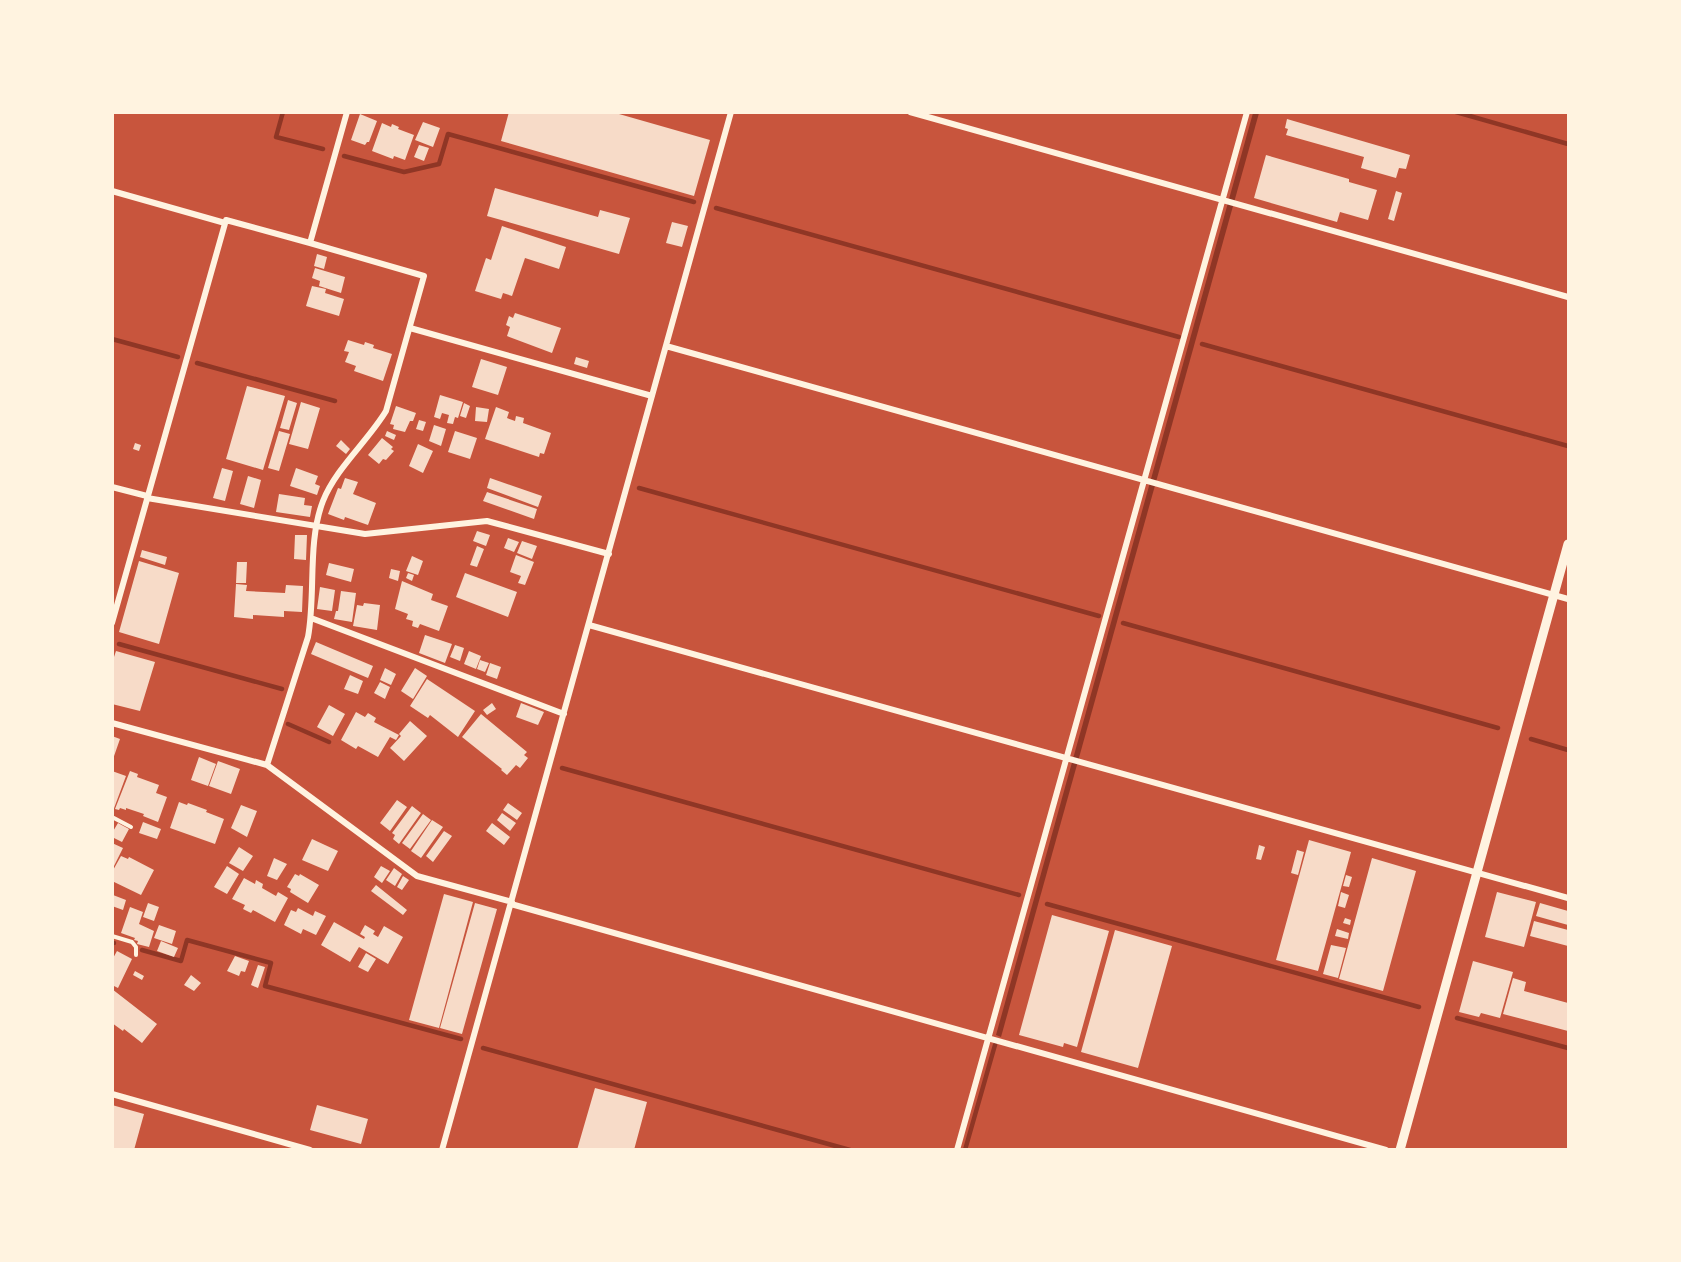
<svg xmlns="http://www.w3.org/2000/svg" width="1681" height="1262" font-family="Arial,sans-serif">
<rect width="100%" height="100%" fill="#c8553d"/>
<path fill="#8f3625" d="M1253,113H1259L1001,1037L996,1035Z"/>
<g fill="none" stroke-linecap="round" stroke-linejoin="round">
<path stroke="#8f3625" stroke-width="4.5" d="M283,112L276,137L323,149
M1456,112L1568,144
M344,156L404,172L439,164L448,134L694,202
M716,208L1179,337
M112,339L178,357
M1202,344L1568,446
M197,363L335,401
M639,488L1099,616
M1123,623L1498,728
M119,644L282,689
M288,724L329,742
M1531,739L1568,750
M562,768L1019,895
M1047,904L1419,1007
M112,943H114
M142,950L181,961L187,940L271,963L265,986L461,1039
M1457,1018L1568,1048
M483,1048L850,1150
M965,1150L995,1045"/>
</g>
<path fill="#f7dbc8" d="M509,112H612L710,140L694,196L501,141Z
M360,114L377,121L369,142H367L365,145L351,140Z
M1287,119L1410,155L1406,169L1399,168L1396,178L1361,168L1364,157L1286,135L1288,129L1285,128Z
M423,122L440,128L433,147L415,140Z
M382,123L391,127L392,124L399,127L398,129L414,135L405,160L394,156L393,159L372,151Z
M419,145L429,148L424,161L414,157Z
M1266,155L1349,179V182L1377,190L1368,220L1340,212L1337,222L1254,198Z
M495,188L598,217L600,210L630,218L619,254L487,216Z
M1396,191L1402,193L1394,221L1388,219Z
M672,222L688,226L682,247L666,243Z
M502,226L566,247L559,269L525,258L512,296L503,293L501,299L475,291L486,258L491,260Z
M317,254L327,257L324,269L314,266Z
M315,268L345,277L341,293L319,286L320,281L312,278Z
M312,286L326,289L325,293L344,299L339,316L306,306Z
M515,313L561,328L552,353L507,336L510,327L506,325L509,316L513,318Z
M348,340L364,345L365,342L374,345L373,348L392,354L383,381L354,371L356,366L345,362L349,352L344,351Z
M576,357L589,361L587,368L574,364Z
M481,359L507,367L498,395L472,387Z
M247,386L285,396L263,470L226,459Z
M440,395L463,402L458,418L455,417L453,424L447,423L449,415L442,413L440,419L434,417Z
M288,400L297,403L289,430L280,428Z
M301,402L320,408L308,449L289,444Z
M464,403L470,406L466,418L460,416Z
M396,406L416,413L413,421H410L405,432L393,429L394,425L390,424Z
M476,407L489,409L487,422L475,421Z
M496,407L509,412L507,418L515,421L516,416L524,418L523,423L551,433L544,454L540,453L539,457L485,439Z
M419,420L426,422L423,431L416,429Z
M434,425L446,429L441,446L429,441Z
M279,431L290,434L279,471L268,468Z
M387,431L396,435L394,440L385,436Z
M455,431L477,438L470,459L448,452Z
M382,438L393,447L391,449L394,451L386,460L383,459L379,464L368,455Z
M341,440L350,449L346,454L336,446Z
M135,443L141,445L139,451L133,449Z
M418,444L433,451L423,473L409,466Z
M222,468L233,471L225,501L213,498Z
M296,468L318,476L315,484L320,486L317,495L290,486Z
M248,476L261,480L254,508L240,504Z
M345,478L358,482L353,494L376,503L368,525L345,517L344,520L328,514L338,488L341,489Z
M490,478L542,496L538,507L487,488Z
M487,492L537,509L534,519L483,501Z
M279,494L305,498L304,505L312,506L310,517L276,512Z
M477,531L490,535L486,546L473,541Z
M295,535H307L306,560L294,559Z
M508,538L519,542L514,552L504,548Z
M522,541L537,546L532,559L517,553Z
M477,546L484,549L477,567L470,565Z
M142,550L167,557L165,565L140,557Z
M516,555L534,562L525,585L518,583L521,576L510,572Z
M412,556L423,561L418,575L406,571Z
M139,561L179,573L159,644L119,632Z
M237,562H247L246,583H236Z
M329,563L354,569L351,582L326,575Z
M391,569L400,571L398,581L389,578Z
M408,573L414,575L412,581L406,578Z
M465,573L517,592L508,617L456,597Z
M402,581L433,594L431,600L448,606L439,631L420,624L418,628L412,626L413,621L406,619L408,614L395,609Z
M236,584L247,585L246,591L285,593L286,585L303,586L302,612L284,611V617L253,615V619L234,617Z
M320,587L335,590L332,611L317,609Z
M341,591L356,593L352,622L334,619L336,611H338Z
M364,603L380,605L377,630L353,626L357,605L363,606Z
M425,635L452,644L445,663L419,653Z
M316,642L373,666L368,678L311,654Z
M455,645L464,648L460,661L450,657Z
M116,651L155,662L140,711L112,704V663Z
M469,651L481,656L476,669L464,664Z
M480,660L489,663L485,672L477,669Z
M490,663L501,667L497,679L486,675Z
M385,668L396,674L391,685L380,680Z
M415,668L427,676L413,699L401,691Z
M350,675L363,681L358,694L344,689Z
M427,679L475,711L458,737L430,715L428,718L410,706Z
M380,682L390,687L385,699L374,693Z
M492,703L496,709L487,715L483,710Z
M521,703L544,712L538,725L516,717Z
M329,705L345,714L333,736L317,727Z
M356,712L365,717L368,713L376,718L374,722L399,735L396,740L390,737L378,757L358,746L356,749L341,740Z
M481,714L527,752L524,755L528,758L520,768L516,765L507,775L501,770L502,769L462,737Z
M410,721L427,736L404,761L390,748L401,736L399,734Z
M112,736L120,739L113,759H112Z
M199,757L216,764L208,786L191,780Z
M218,761L240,769L231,794L209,786Z
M112,771L126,776L113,811H112Z
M130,771L138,774L137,777L159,785L156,793L167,797L158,822L143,816L144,814L126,808V810L120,808L119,810L115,809Z
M397,800L407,807L390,831L380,823Z
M179,802L187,805L188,803L207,810L206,812L224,819L215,844L170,828Z
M508,803L522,813L517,820L503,810Z
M241,805L257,811L247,837L231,828Z
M412,806L421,813L399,844L393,839L395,835L392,833Z
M502,813L516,823L510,831L497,820Z
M423,814L431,820L410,849L402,843Z
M432,820L443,827L421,858L411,851Z
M143,822L161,829L157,839L139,833Z
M118,823L129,829L122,842L112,837V833Z
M492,823L510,837L504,845L486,831Z
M444,831L452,836L433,862L426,856Z
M312,839L338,851L328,871L302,860Z
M1309,840L1351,852L1318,971L1276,960Z
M112,843L123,848L112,870Z
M1259,845L1265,847L1261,860L1256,859Z
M239,847L253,856L243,871L229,863Z
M1297,850L1304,852L1298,875L1291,873Z
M121,856L128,859L129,857L154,870L141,895L112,881V872Z
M274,858L287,864L277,880L267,876Z
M1372,858L1416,871L1383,991L1339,979Z
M227,866L239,874L227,894L214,887Z
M381,866L390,871L382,883L374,877Z
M394,868L402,874L395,886L386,880Z
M295,874L299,876L300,874L319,885L308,903L290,892L291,889L287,887Z
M1346,875L1352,877L1349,887L1343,886Z
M403,876L409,880L402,890L397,887Z
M244,878L255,884L256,880L263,884L262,888L276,896L278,892L288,898L275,922L253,910L251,913L243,909L245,905L232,899Z
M376,885L407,910L403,915L371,891Z
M1341,892L1349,895L1345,908L1338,906Z
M1497,892L1536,902L1524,947L1485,937Z
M444,894L473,902L439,1028L409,1020Z
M113,895L126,900L123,910L112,906Z
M148,903L159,907L154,921L143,917Z
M475,903L497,909L462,1034L440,1028Z
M1540,903L1568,911V925L1536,916Z
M130,907L143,912L139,924L154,931L149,947L137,944L138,941L134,940L135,938L121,933Z
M298,908L313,916L315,911L326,916L316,935L303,929L301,934L284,925L291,910L296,912Z
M1052,915L1109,931L1077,1047L1064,1043L1063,1047L1019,1035Z
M1345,918L1351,920L1350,925L1343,923Z
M1534,921L1568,930V946L1530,936Z
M334,922L364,939L365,937L360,934L365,925L375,931L373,934L378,937L384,926L403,937L388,964L359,947L350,962L321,945Z
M159,925L176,931L172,944L154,938Z
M1337,929L1349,933L1348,939L1335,936Z
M1115,930L1172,946L1138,1068L1081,1052Z
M161,941L178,948L174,957L157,951Z
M1331,945L1346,948L1338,978L1323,974Z
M117,951L132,959L118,988L112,985V960Z
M366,953L376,959L368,972L358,967Z
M235,956L249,961L245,972L241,971L239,976L227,971Z
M1473,961L1513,972L1500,1018L1481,1013L1479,1017L1459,1012Z
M258,965L265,967L258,988L251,985Z
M135,971L144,976L142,980L133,975Z
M191,975L201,983L194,991L184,985Z
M1513,978L1526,982L1524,991L1568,1003V1031L1503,1014Z
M112,989L157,1024L142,1043L124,1029L123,1031L112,1023Z
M595,1088L647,1102L634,1150H577Z
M112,1105L144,1114L134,1150H112Z
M317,1105L368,1119L361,1144L310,1130Z"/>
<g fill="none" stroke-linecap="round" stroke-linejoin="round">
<path stroke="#fff3e0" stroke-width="4" d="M112,817L131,827
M112,936L132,942L136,947V955"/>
<path stroke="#fff3e0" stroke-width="6" d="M910,112L1568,297
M112,191L225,223
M410,328L652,396
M666,346L1568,599
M112,487L147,496
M147,498L365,534L487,521L609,554
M311,618L564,714
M112,623L226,220L310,243L347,112
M589,625L1568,898
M112,723L267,765L417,876L512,902
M267,765L308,637C316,594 307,542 323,501C336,468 368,441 386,411L424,276L310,243
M511,904L1386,1150
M112,1094L310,1150
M442,1150L731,112
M957,1150L1247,112"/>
<path stroke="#fff3e0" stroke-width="9" d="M1400,1150L1568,544"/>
</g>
<rect width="1681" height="1262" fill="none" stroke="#fff3e0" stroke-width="228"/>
</svg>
